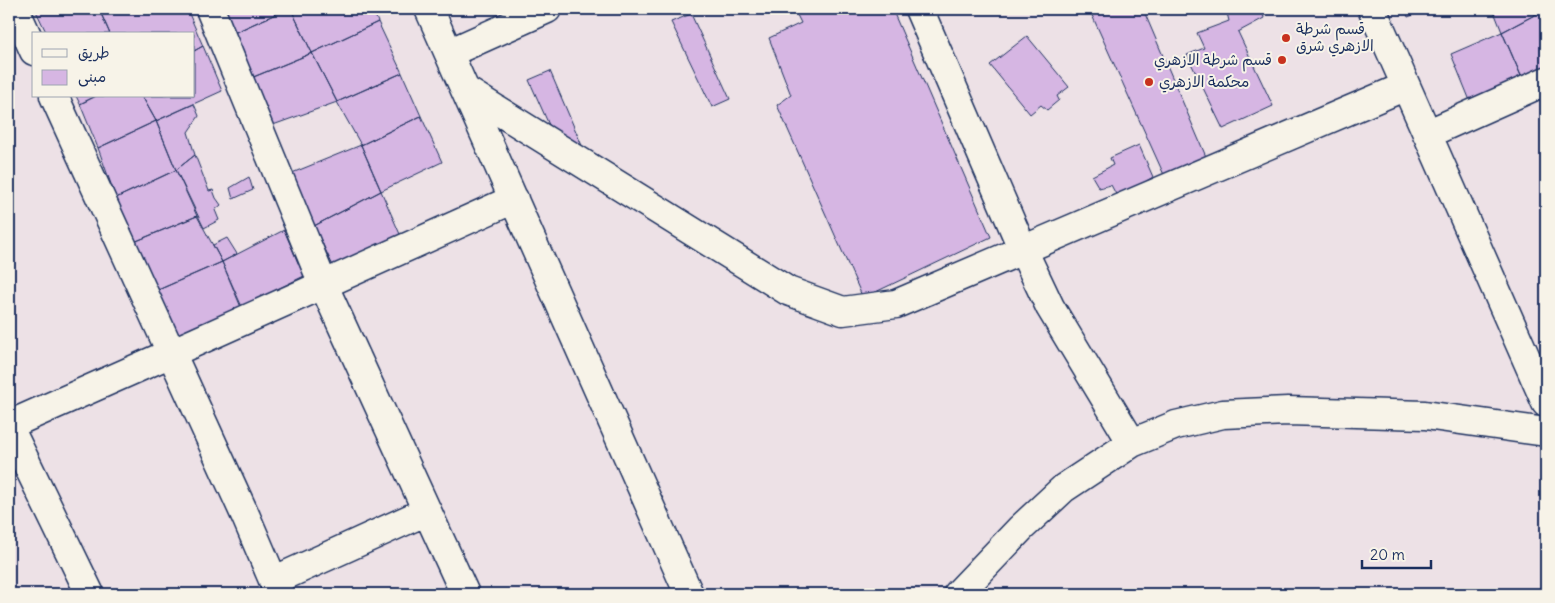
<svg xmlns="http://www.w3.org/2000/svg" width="1555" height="603" font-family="Delius,'Playpen Sans Arabic',sans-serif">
<rect width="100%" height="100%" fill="#ede1e6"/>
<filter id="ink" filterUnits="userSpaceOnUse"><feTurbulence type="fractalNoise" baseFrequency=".02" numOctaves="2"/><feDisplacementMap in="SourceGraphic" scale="10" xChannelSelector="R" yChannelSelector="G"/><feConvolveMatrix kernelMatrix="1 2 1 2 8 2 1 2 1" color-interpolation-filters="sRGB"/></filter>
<g filter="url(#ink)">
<path fill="#d6b6e3" stroke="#1b2f5e" d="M35,9H99L110,34H47Z
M99,9H187L203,46L194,51V34H110Z
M219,9H287L229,35Z
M287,9H291L312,53L251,78L229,35Z
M291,9H372L378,22L312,53Z
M794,9H892L991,237L863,298L777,105L791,95L769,38L801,23Z
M1100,9H1143L1207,159L1165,177L1091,13Z
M1226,9H1262L1264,18L1238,32L1273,106L1223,129L1187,55L1204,48L1197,33L1229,21Z
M1405,9H1428L1408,17Z
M1493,9H1546L1502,32Z
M1546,9V75L1525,85L1502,32Z
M691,14L730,99L712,107L671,22Z
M378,22L402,73L337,102L312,53Z
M1502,32L1525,85L1473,108L1451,54Z
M1027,36L1069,87L1057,96L1059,100L1047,110L1041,105L1030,114L990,65Z
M203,46L222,91L156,121L142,96H194V51Z
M312,53L337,102L273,125L251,78Z
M550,71L586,155L566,163L529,80Z
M402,73L421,116L361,145L337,102Z
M76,96H96L80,104Z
M96,96H142L156,121L98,148L80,104Z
M194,104L199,116L188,132L195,155L176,170L156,121Z
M421,116L442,162L381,191L361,145Z
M156,121L176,170L116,198L98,148Z
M361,145L381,191L314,226L292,173Z
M1139,145L1153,177L1118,198L1111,185L1099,188L1092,176L1113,165L1110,158Z
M195,155L209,191L213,190L216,198L221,205L215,210L219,220L204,228L176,170Z
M176,170L197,216L134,242L116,198Z
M249,177L253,190L233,199L230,188Z
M381,191L403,241L336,272L314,226Z
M197,216L222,262L158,290L134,242Z
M284,230L304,276L242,307L222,262Z
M227,238L237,254L222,262L213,245Z
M222,262L246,319L177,346L158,290Z"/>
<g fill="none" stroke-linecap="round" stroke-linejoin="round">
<defs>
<path id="minor" d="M15,9L34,51
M210,9L323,284L465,594
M429,9L689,594
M919,9L1023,250L1050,307L1132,443
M1372,9L1546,403
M449,53L547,9
M465,90L788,291L843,311L896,304L1406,86
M54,96L246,517L279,594
M1427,134L1546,81
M9,425C178,351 345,274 514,199
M9,427L90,594
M273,581L427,511
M958,594L1021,528L1064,488L1132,443L1176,425L1223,414L1288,411L1425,415L1546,432"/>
</defs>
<use href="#minor" stroke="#1b2f5e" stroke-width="31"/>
<use href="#minor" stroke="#f7f3e8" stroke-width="28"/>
</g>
</g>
<g fill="#c8321e" stroke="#f7f3e8" stroke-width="2">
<circle cx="1286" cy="38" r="5"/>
<circle cx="1282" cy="60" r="5"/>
<circle cx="1149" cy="82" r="5"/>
</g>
<g text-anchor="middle" stroke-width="4" stroke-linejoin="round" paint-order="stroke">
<g font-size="15" fill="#1b2f5e" stroke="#f7f3e8" text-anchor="start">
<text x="1296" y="34">قسم شرطة<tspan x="1296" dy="17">الازهري شرق</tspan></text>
<text x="1272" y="65" text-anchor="end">قسم شرطة الازهري</text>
<text x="1159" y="87">محكمة الازهري</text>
</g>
</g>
<rect width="1555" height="603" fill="none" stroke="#f7f3e8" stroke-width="30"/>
<rect x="15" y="15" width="1525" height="573" fill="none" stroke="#1b2f5e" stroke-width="2" filter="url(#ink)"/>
<rect x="32" y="32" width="162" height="65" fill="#f7f3e8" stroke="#9fa5b1"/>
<rect x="42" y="49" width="25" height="8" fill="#f7f3e8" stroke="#9fa5b1"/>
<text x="78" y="58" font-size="15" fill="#1b2f5e">طريق</text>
<rect x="42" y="70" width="25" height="15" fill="#d6b6e3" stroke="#9fa5b1"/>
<text x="78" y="82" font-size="15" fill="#1b2f5e">مبنى</text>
<path d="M1362 560v8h69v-8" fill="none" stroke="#1b2f5e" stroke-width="2.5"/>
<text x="1370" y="560" font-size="15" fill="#1b2f5e" stroke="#f7f3e8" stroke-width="4" paint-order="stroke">20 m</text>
</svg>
